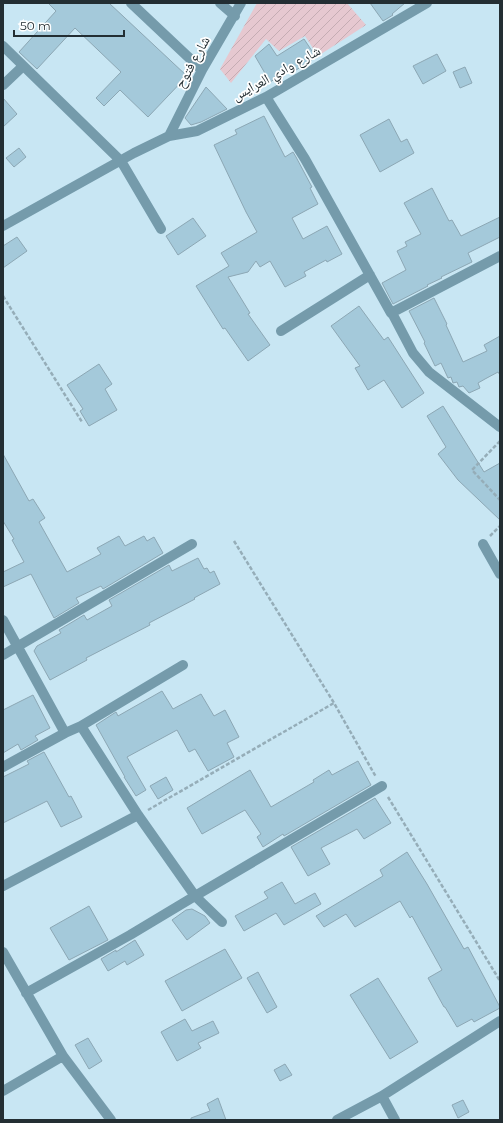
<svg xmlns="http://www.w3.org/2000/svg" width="503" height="1123" font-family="Montserrat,'Noto Naskh Arabic',sans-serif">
<defs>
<pattern id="garden-furrows" width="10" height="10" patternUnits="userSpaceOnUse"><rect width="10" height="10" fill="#e6c8d0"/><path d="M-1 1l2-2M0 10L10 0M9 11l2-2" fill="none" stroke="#c5acb3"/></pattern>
</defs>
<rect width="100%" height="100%" fill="#c8e6f3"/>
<path fill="url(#garden-furrows)" d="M257,3H347L366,25L318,56L305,36L279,51L266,39L231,83L220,69Z"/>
<path fill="#a4c9da" stroke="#8ca7b4" d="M48,3H109L187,76L148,117L120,90L104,106L96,98L121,72L75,28L37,69L19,52L56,11Z
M370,3H405L392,14L393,15L383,21Z
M304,39L316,57L293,72L291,69L270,82L255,56L269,44L277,56Z
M437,54L446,71L423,84L413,66Z
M465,67L472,83L460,88L453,72Z
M206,87L227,109L201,122L191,125L185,118Z
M3,98L17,114L3,127Z
M264,116L285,157L293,152L296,157L312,187L310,188L318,204L292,218L303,239L327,226L342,254L327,262L326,260L304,272L306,276L285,287L270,261L260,267L256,261L248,272L228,277L250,313L248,314L270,345L248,361L225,328L223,329L196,286L229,266L221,253L257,232L246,212L214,145L237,134L235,130Z
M389,119L401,142L407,139L414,153L380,172L360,135Z
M19,148L26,157L14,167L6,158Z
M432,188L449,221L452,220L461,236L500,217V237L468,253L472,262L441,277L442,278L427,285L428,286L393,304L382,283L406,270L397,251L407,246L405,242L421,234L404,203Z
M193,218L206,236L178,255L166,236Z
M17,237L27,251L3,268V246Z
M434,298L447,324L446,325L463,362L487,351L484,345L500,336V375L498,372L485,379L478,383L480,388L469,393L463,386L459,387L457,382L453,383L451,377L448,378L441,363L435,366L424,343L425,342L409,311Z
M359,306L384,340L388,337L424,393L402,408L384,380L368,390L355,368L360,366L331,326Z
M99,364L112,384L105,389L117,410L89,426L80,411L83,409L67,385Z
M443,406L484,472L500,463V520L458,480L438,454L446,447L427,416Z
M3,454L29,501L33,499L45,518L39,522L67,572L101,554L97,548L119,536L125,546L144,536L147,541L154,537L163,553L103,589L101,586L76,598L79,603L54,618L31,574L3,587V572L24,562L12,540L14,539L3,521Z
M198,558L204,569L207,568L210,573L214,571L220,584L194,598L195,599L149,623L150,625L86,658L87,660L50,680L34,651L37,646L61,633L59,630L84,615L87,620L112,606L109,600L169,565L172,571Z
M162,691L173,709L201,694L214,716L225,710L239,737L227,743L234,757L208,771L195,749L189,752L177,730L127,757L146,790L136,796L124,777H125L96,725L116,712L118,716Z
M33,695L50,728L35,736L38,740L21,750L18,744L3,753V710Z
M44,752L69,797L71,796L82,817L61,827L47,801L3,823V777L29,764L27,761Z
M358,761L371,785L284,836L283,834L263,847L257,837L261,834L245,810L202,834L187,808L250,770L271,807L314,782L313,780L329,770L332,775Z
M166,777L173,790L158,799L150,786Z
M375,798L391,823L364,839L357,829L321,848L330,864L308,876L291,847Z
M407,852L427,884L464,949L468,947L500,1007V1008L474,1022L472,1019L457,1027L445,1007H444L428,978L442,970L412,916L410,918L400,901L355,927L346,914L324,927L316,916L383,876L380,870Z
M282,882L295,904L315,893L321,904L284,925L276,913L244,931L235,916L268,898L264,892Z
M89,906L108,940L69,960L50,928Z
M192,909L205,916L210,923L187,940L172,920L186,910Z
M135,940L144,955L127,965L125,961L108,971L101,959L116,950V952Z
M225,949L242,978L182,1011L165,981Z
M258,972L277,1007L267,1013L247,978Z
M378,978L418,1042L390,1059L350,995Z
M185,1019L192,1031L213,1021L219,1033L198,1043L201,1048L177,1061L161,1032Z
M88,1038L102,1061L89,1069L75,1045Z
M285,1064L292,1075L280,1081L274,1070Z
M218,1098L226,1120H191V1118L210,1111L207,1104Z
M463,1100L469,1112L458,1118L452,1105Z"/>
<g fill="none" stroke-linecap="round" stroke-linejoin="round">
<path stroke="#95adb8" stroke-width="2.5" stroke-dasharray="4 2" stroke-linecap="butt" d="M3,296L82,422
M500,441L472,470L500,500
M490,536L500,526
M234,541L334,703L376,777
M388,797L500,981
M148,810L334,703"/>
<path stroke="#759bab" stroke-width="10" d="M131,3L202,70
M220,3L235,16
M3,46L121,161L161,229
M3,85L23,66
M266,97L305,159L391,313H392L413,353L429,372L500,427
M169,136L202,70L241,3
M3,226L134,153L169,136L197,131L266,97L427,3
M391,313L500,256
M281,331L370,275
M483,544L500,574
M3,620L65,733
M3,655L192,544
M81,726L138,815L195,896L222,922
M3,767L65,733L81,726L183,665
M3,886L138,815
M3,952L63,1056L111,1120
M26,993L130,935L195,896L382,786
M3,1091L63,1056
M382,1096L395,1120
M337,1120L382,1096L500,1021"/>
</g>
<g text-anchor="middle" stroke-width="3.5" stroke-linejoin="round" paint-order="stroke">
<g font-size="14" fill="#232e33" stroke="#fff">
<text transform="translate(192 62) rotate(-61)" y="5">شارع فتوح</text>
<text transform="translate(276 73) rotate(-29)" y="5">شارع وادي العرايس</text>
</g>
</g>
<rect width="503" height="1123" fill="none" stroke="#232e33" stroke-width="8"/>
<path d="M14 30v6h110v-6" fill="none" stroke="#232e33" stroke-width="2"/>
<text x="20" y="30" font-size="12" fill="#232e33" stroke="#ffffff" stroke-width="3" paint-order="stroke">50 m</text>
</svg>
